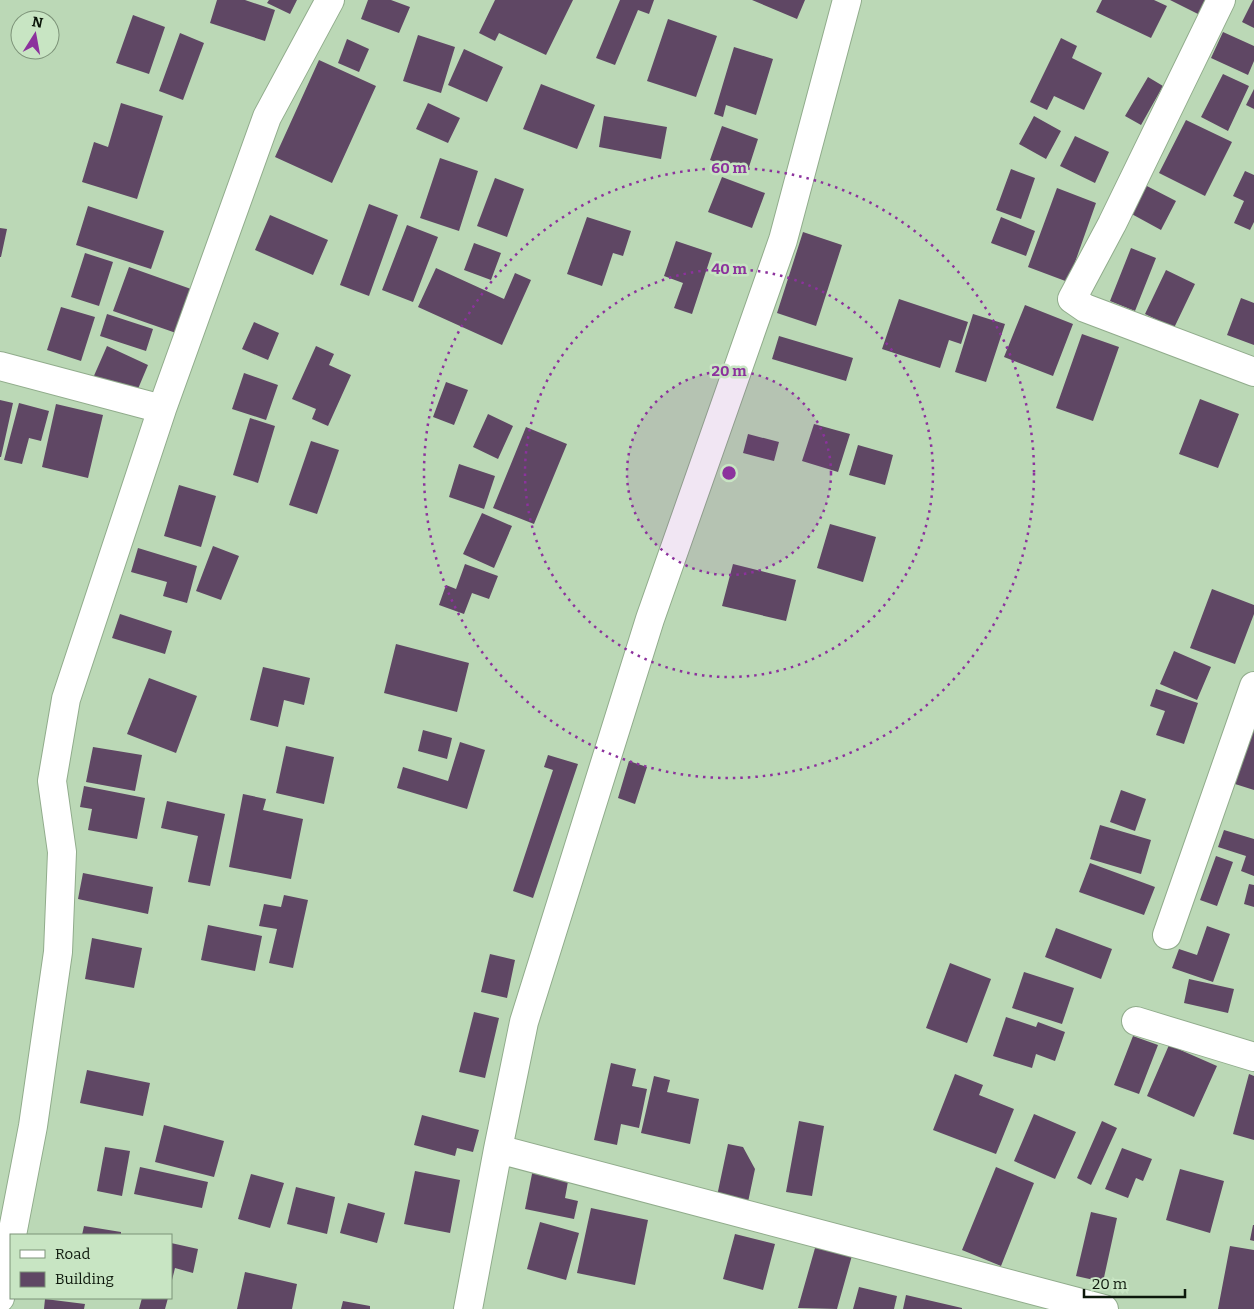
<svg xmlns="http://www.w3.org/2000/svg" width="1254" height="1309" font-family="Bitter,serif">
<rect width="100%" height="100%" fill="#bbd8b6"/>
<path fill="#5f4764" d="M217,0H245L275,10L265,41L210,23Z
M269,0H297L290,14L267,3Z
M368,0H391L410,7L399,33L361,19Z
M495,0H573L546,55L499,33L495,41L479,33Z
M620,0H654L649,14L638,10L615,65L596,58Z
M752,0H805L797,19Z
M1102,0H1154L1167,6L1151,38L1096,12Z
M1170,0H1215L1206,18Z
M1253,0H1254V28L1242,22Z
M133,15L165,27L149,74L116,63Z
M668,19L717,36L696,97L647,81Z
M1223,32L1254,46V61L1248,75L1211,58Z
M180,33L204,43L183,100L159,91Z
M418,35L455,47L441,93L403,81Z
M1061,38L1077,46L1072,58L1102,73L1084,110L1054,96L1047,110L1030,102Z
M347,39L369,49L359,72L338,63Z
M734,47L773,59L756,115L726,105L723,117L714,114Z
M464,49L503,67L487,102L448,85Z
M319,60L376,86L332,183L275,157Z
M1223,74L1249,86L1228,131L1201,117Z
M1148,77L1163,86L1141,125L1125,116Z
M541,84L595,105L577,149L523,129Z
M1254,89V109L1246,105Z
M121,103L163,116L137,199L82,182L94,142L108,147Z
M428,103L460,118L448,143L416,129Z
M604,116L667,127L661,159L599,147Z
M1034,116L1061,131L1046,159L1019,144Z
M1186,120L1232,142L1205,196L1159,173Z
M722,126L758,139L747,173L710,160Z
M1075,136L1109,152L1095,183L1060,166Z
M440,158L478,171L459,231L420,218Z
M1011,169L1035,178L1021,219L996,210Z
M1245,171L1254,175V222L1250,230L1234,223L1244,201L1233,196Z
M722,177L765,193L752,228L708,212Z
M495,178L524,189L507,237L477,226Z
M1143,184L1176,201L1161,230L1128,212Z
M1057,188L1096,203L1068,282L1028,267Z
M369,204L398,215L369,296L340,285Z
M88,206L164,231L151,269L76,245Z
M270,215L328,240L313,275L255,250Z
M587,217L631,231L623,256L613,253L602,286L567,274Z
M1001,217L1035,231L1026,256L991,243Z
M407,225L438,237L413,302L382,290Z
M0,228L7,229L1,257H0Z
M803,232L842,245L816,326L777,313Z
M676,241L712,253L692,314L674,308L683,283L664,276Z
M474,243L501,253L491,280L464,270Z
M1131,248L1156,258L1135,311L1110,301Z
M85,253L113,262L99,306L71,297Z
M129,267L191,289L176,333L113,311Z
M436,268L504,299L515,273L531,280L502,345L418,307Z
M1166,270L1195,284L1174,328L1145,314Z
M1241,298L1254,303V345L1227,335Z
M899,299L968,322L961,344L949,340L940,368L882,349Z
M1025,305L1073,324L1053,376L1004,357Z
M61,307L95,317L81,361L47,350Z
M107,314L153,329L146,351L100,336Z
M973,314L1005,324L986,382L955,372Z
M254,322L279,333L268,360L242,349Z
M1082,334L1119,347L1093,421L1056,408Z
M779,336L853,358L846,381L772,359Z
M107,346L148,365L135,396L93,378Z
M316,346L334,354L329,365L351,375L328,426L312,419L316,409L292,399Z
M244,373L278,385L266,420L232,409Z
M446,382L468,390L454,425L433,417Z
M1200,399L1239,414L1218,468L1179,454Z
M0,400L13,403L1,457H0Z
M19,403L49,411L41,441L29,438L22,464L4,460Z
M56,404L103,415L88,478L42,467Z
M488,414L513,426L498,459L473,447Z
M250,418L275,426L258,483L233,475Z
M814,424L850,434L838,472L802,461Z
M526,427L567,444L534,524L493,508Z
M748,434L779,442L774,461L743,453Z
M311,441L339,450L317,514L289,505Z
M858,445L893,455L885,485L849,475Z
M459,464L495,476L484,509L449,497Z
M179,485L216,496L201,547L164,536Z
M482,513L512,526L494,568L463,554Z
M830,524L876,537L863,582L817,568Z
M213,546L239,556L221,600L196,591Z
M138,548L197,566L187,603L163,596L167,582L131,572Z
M465,564L498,576L489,599L472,593L464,614L439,605L446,585L456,589Z
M733,564L796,580L786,621L722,606Z
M1212,589L1254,605V614L1235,664L1190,648Z
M120,614L172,631L165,654L112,638Z
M396,644L469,663L457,712L384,693Z
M1174,651L1211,667L1197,700L1160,684Z
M263,667L310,678L304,705L284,700L278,727L250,720Z
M149,678L197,696L176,753L127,734Z
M1156,689L1198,703L1184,744L1156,735L1165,711L1150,706Z
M1254,727V790L1235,784Z
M423,730L452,738L447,759L418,751Z
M460,742L485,750L467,809L397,788L403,767L448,781Z
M286,746L334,757L324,804L276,793Z
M93,747L142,755L135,791L86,782Z
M548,755L578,764L533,898L513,891L553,770L544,767Z
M629,761L647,767L635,804L618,798Z
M84,786L145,798L137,839L88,830L92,809L80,807Z
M1121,790L1146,799L1135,831L1110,822Z
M243,794L266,799L263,810L303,819L291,879L229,867Z
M167,801L225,814L210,886L188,882L198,836L161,828Z
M1100,825L1151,840L1141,874L1090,859Z
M1224,830L1254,839V876L1241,871L1246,856L1218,847Z
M1216,856L1233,862L1217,906L1200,900Z
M1090,863L1155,887L1144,915L1079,892Z
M83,873L153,887L148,914L78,899Z
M1249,884L1254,885V907L1244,904Z
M284,895L308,900L293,968L269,963L277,929L259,926L264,904L281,907Z
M208,925L262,936L255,971L201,960Z
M1207,926L1230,934L1213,982L1172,968L1179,949L1197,955Z
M1056,928L1112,949L1101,979L1045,957Z
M92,938L142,948L134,988L85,979Z
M490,954L515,960L507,998L481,992Z
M950,963L991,979L967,1043L926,1028Z
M1024,972L1074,988L1062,1024L1012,1008Z
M1189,979L1234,989L1228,1013L1184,1003Z
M474,1012L499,1018L485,1078L459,1072Z
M1006,1017L1036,1027L1038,1022L1065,1032L1055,1061L1036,1054L1032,1068L993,1056Z
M1133,1036L1158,1045L1139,1094L1114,1085Z
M1169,1045L1217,1066L1194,1117L1147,1096Z
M611,1063L636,1069L632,1086L647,1089L639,1128L621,1124L617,1145L594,1140Z
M87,1070L150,1083L143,1116L80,1103Z
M955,1074L983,1085L979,1095L1014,1109L996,1154L933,1130Z
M1249,1074L1254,1076V1140L1233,1134Z
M654,1076L670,1080L667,1092L699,1099L690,1144L641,1133Z
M1034,1114L1076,1132L1055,1179L1014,1161Z
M422,1115L479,1130L473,1152L457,1148L455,1156L414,1145Z
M799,1121L824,1126L812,1196L786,1192Z
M1102,1121L1117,1128L1091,1185L1077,1178Z
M164,1125L224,1141L214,1177L155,1162Z
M728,1144L743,1147L755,1169L748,1202L717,1196Z
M105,1147L130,1151L122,1196L97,1191Z
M1122,1148L1152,1159L1143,1181L1136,1178L1128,1198L1105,1189Z
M140,1167L208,1182L202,1208L134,1194Z
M996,1167L1034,1183L1001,1266L962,1250Z
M533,1169L569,1176L565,1198L578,1201L574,1219L525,1209Z
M1180,1169L1224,1181L1210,1233L1166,1220Z
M415,1171L460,1180L450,1233L404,1224Z
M251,1174L284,1183L270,1228L238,1219Z
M296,1187L335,1197L327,1234L287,1224Z
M348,1203L385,1213L377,1243L340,1233Z
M591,1208L648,1220L635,1285L577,1273Z
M1091,1212L1117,1218L1103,1282L1076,1276Z
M540,1222L579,1233L566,1280L527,1269Z
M1253,1225H1254V1241L1250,1240Z
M84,1226L121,1232V1235H82Z
M735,1234L775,1244L763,1290L723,1279Z
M817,1241L853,1252L837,1309L798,1308Z
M171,1243L198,1249L193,1273L175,1268L172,1280Z
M1230,1246L1254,1250V1309H1218Z
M245,1272L297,1284L292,1309H237Z
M859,1287L897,1296L894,1309H853Z
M906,1295L962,1308V1309H903Z
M142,1298H168L165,1309H139Z
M45,1299L85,1304L84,1309H44Z
M343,1301L370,1306V1309H341Z"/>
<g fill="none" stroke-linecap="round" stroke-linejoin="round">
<defs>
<path id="minor" d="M1221,0L1112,224L1072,299L1085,308L1254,372
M0,366L162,409
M1167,935L1254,686
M1136,1021L1254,1057
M498,1149L1104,1309
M12,1235L33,1126L58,952L62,852L52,781L66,699L162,409L267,117L330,0
M0,1298L11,1239
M468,1309L498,1149L524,1022L650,619L783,240L847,0"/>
</defs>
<use href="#minor" stroke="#91ac8c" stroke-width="30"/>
<use href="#minor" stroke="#fff" stroke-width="28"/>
</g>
<circle cx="729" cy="473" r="102" fill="#8c329d" fill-opacity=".12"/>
<g fill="none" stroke="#8c329d" stroke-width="2.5" stroke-dasharray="2.5 5">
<circle cx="729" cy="473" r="102"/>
<circle cx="729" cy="473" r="204"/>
<circle cx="729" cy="473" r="305"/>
</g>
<circle cx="729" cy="473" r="8" fill="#8c329d" stroke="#c8e5c3" stroke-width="2.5"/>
<g font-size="15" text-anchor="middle" font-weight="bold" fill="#8c329d" stroke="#c8e5c3" stroke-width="5" stroke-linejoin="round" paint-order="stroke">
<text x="729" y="173">60 m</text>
<text x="729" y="274">40 m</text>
<text x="729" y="376">20 m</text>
</g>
<rect x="10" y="1234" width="162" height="65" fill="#c8e5c3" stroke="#7d9379"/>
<rect x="20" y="1250" width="25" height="8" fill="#ffffff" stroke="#7d9379"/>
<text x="55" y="1259" font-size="15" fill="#0c170b">Road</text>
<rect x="20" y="1272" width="25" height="15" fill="#5f4764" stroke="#7d9379"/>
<text x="55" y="1284" font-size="15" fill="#0c170b">Building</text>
<g transform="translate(35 35) rotate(11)"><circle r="24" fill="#c8e5c3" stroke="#7d9379"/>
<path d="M0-4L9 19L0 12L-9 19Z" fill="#8c329d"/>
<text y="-8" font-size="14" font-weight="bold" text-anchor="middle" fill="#0c170b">N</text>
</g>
<path d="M1084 1289v8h101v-8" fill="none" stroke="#0c170b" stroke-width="2.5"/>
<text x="1092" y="1289" font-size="15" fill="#0c170b" stroke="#c8e5c3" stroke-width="4" paint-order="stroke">20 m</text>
</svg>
